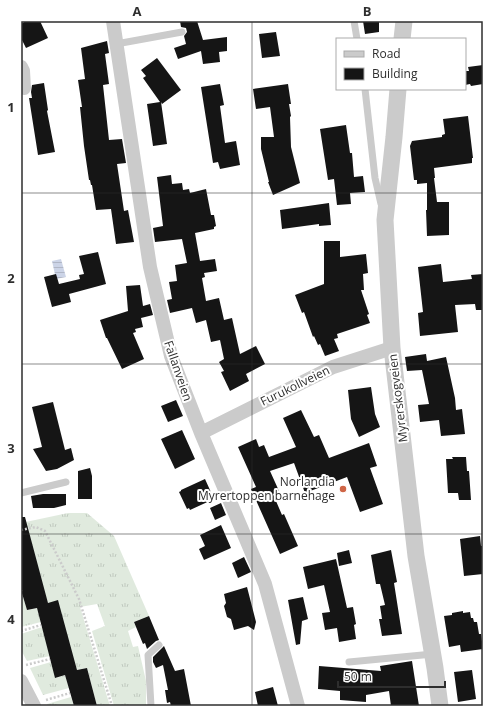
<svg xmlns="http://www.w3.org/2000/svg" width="504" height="727" font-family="'Open Sans',sans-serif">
<defs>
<pattern id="grass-tufts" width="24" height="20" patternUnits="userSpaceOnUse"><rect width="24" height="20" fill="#e0eade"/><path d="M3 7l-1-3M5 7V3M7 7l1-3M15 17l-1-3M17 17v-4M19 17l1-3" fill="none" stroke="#c0c9bf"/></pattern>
<pattern id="water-rules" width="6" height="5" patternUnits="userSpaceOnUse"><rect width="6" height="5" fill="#ccd4e7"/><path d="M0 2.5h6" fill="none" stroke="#b0b6c6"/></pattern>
</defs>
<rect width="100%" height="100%" fill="#fff"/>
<path fill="url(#grass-tufts)" d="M68,513H87L114,536L149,616L134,622L136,627L128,631L133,647L138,646L146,681V706H114L92,631L105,626L97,604L80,607L110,706H97L87,668L77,670L48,603L21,523Z
M22,593L27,610L37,608L41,622L21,627V594Z
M42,627L50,656L27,661L21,650V634Z
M51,662L56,678L65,675L69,688L43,695L30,668Z
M71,697L74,706H48L47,704Z"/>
<path fill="url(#water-rules)" d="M61,259L66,277L56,279L52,261Z"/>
<path fill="#151515" d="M26,21H40L48,38L26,48L21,38V24Z
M180,21H197L203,40L227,37V51L219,52L220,62L203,64L201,51L178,59L174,48L186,44L184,36L187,32L186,28L181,27Z
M363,21H379V32L365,34Z
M276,32L280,56L262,58L259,34Z
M107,41L109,53L105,54L109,84L103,85L109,140L122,139L126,163L117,164L124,211L128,210L134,242L116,244L111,209L96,210L92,185H91L90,180H89L84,146L80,107H82L78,80L85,79L81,48Z
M157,58L181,90L162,104L161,102L167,144L153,146L147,104L160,102L143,78L146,76L141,70Z
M483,65V84L471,86L470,84L465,85V71H469L468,67Z
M44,83L48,110L47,111L55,152L38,155L29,98H32L31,92L32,85Z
M220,84L224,105L220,106L225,143L236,141L240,165L220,169L218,162L213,163L201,87Z
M288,84L291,104H289L291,116L290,117L291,147L300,183L273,195L268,182H269L261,149V137H274L270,107L256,109L253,89Z
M468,116L473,158H472V163L434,168L435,178H434L437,202H449V235L427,236L426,210H427V183L417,184V180H414L410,146L412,141L442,137V135L445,134L443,119Z
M346,125L350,153H352L354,177L363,176L365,192L350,193L351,204L337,205L334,179L328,180L320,129Z
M171,175L172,184L182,183L183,190L189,189L190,193L206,189L211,215H214L216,226L214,227V229L195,233L200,261L215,259L217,271L204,273L205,277L202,278L206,301L219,298L224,320L232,318L240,354L256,346L265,364L246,374L249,381L230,391L221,372L224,371L219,362L224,359L220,340L211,342L206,320L196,323L192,308L170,313L167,300L172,299L169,282L177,281L175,265L187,263L182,239L155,242L153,228L163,226L157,177Z
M329,203L331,225L319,226V224L282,229L280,210Z
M324,241H340V257L366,254L368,273L363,274L364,290H361L369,314L367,315L370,323L337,334L338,338L334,339L339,351L325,356L320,344L318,345L314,336L313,337L304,312L302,313L295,295L324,284Z
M98,252L106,284L69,294L71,302L52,307L44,277L56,274L59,284L80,279L79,275L84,274L79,256Z
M441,264L443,282L472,279L471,275L483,274V310H476L475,304L455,305L458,332L420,336L418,313L423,312L418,267Z
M140,285L143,306L150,304L153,315L141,318L143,327L135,329L136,332L133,333L144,359L122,369L107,338H106L100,320L128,311L126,286Z
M426,354L427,361L446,357L455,398L456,410L462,409L465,434L441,436L439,420L420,422L418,405L429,404L422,370L407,371L405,357Z
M371,387L375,414L380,427L359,437L351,419L348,390Z
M176,400L183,416L168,422L161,406Z
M53,402L65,450L71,448L74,460L57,469L46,471L33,449L42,447L32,407Z
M301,410L314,437L319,435L329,458L369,443L377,466L370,468L383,504L360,512L347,477L305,493L294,463L270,471L279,491L273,494L282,515L284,514L298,546L280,554L251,489L256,487L238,447L256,439L259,447L264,445L269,457L296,447L283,418Z
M182,430L195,459L175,469L161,439Z
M452,457H466L467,471H469L471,500H459L458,493H448L446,459H453Z
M90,468L92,476V499H78V471Z
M205,479L214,499L190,510L189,508L187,509L179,492L181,491V490Z
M43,494H66V505L54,508H33L31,496Z
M221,503L226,515L215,520L210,508Z
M21,517H25L48,603L58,600L77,670L87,668L97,706H74L65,675L55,678L37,608L27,610L21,590Z
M221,525L231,548L204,560L199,549L205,546L200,535Z
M480,536L481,546H483V574L464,576L460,539Z
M349,550L352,563L339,566L337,553Z
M391,550L397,582L394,583L402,634L382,636L379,619H382L380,606L385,605L380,584H376L371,555Z
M244,557L251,572L238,578L232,563Z
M336,559L347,608L353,607L356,624L354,625L356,639L339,642L337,628L325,630L322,613L330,612L324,585L308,589L303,567Z
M247,587L256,622L254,630L248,626L234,630L231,619L227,617L224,606L226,603L224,594Z
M303,597L308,619L302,621L300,644L296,645L288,600Z
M463,611V613L470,612L471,618H473L474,622H477L479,634H481L483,649L461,652L460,645L449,647L444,616L452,615V613Z
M149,616L159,640L156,641L147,649L145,643L143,644L134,622Z
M164,646L175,671L184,669L191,706H171L170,702L167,703L165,690H168L163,665L156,668L153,662V657Z
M412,661L419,706H391L389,691L366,695V702L340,700V691L318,689L319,666L381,671L380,666Z
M472,670L476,699L458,702L454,672Z
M273,687L278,706H258L255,692Z"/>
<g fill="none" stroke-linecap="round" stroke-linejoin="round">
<path stroke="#cbcbcb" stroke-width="2.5" stroke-dasharray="2 2" stroke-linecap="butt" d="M21,530L36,527L45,531L79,599L112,706
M21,591V590
M21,631L41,625
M26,665L50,659
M46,700L70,693"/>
<path stroke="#cbcbcb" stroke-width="7" d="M354,21L357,39
M116,44L182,32
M365,89L375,178L381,204
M21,493L66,482
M349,662L433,654
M151,706L148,655L159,645"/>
<path stroke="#cbcbcb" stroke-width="14" d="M113,21L150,267L171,356L201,433L265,584L298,706
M21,67L23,71L24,88
M201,433L333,367L392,348
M21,681L34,706"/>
<path stroke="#cbcbcb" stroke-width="17" d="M402,39L404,21
M398,89L394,137L385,220L392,348L416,556L435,668L440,706"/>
</g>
<path fill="none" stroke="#2e2e2e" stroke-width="1" stroke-opacity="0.55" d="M252,21V706M21,193H483M21,364H483M21,534H483"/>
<circle fill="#cf6546" stroke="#fff" stroke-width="1.5" cx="343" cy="489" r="4"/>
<g text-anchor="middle" stroke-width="4" stroke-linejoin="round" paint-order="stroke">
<g font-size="12" fill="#2e2e2e" stroke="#fff">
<text transform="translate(178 371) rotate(71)" y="4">Fallanveien</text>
<text transform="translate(295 386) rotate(-26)" y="4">Furukollveien</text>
<text transform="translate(398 398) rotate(-97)" y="4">Myrerskogveien</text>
</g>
<g font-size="12" fill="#2e2e2e" stroke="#fff" text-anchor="end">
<text x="335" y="486">Norlandia<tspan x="335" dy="14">Myrertoppen barnehage</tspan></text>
</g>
</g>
<rect width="504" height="727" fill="none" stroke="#ffffff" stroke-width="44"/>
<rect x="336" y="38" width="130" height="52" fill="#ffffff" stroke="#ababab"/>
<rect x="344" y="51" width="20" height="6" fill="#cbcbcb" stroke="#ababab"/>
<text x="372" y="58" font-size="12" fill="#2e2e2e">Road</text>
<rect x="344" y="68" width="20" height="12" fill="#151515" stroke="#ababab"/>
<text x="372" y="78" font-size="12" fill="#2e2e2e">Building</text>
<path d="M338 681v6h107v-6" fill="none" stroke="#2e2e2e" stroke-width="2"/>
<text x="344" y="681" font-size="12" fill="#2e2e2e" stroke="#ffffff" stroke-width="3" paint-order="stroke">50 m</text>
<rect x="22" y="22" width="460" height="683" fill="none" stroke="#2e2e2e" stroke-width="1.5"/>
<g font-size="13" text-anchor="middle" font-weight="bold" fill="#2e2e2e">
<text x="137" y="16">A</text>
<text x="367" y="16">B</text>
<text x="11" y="112">1</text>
<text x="11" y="283">2</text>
<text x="11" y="453">3</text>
<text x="11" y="624">4</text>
</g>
</svg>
